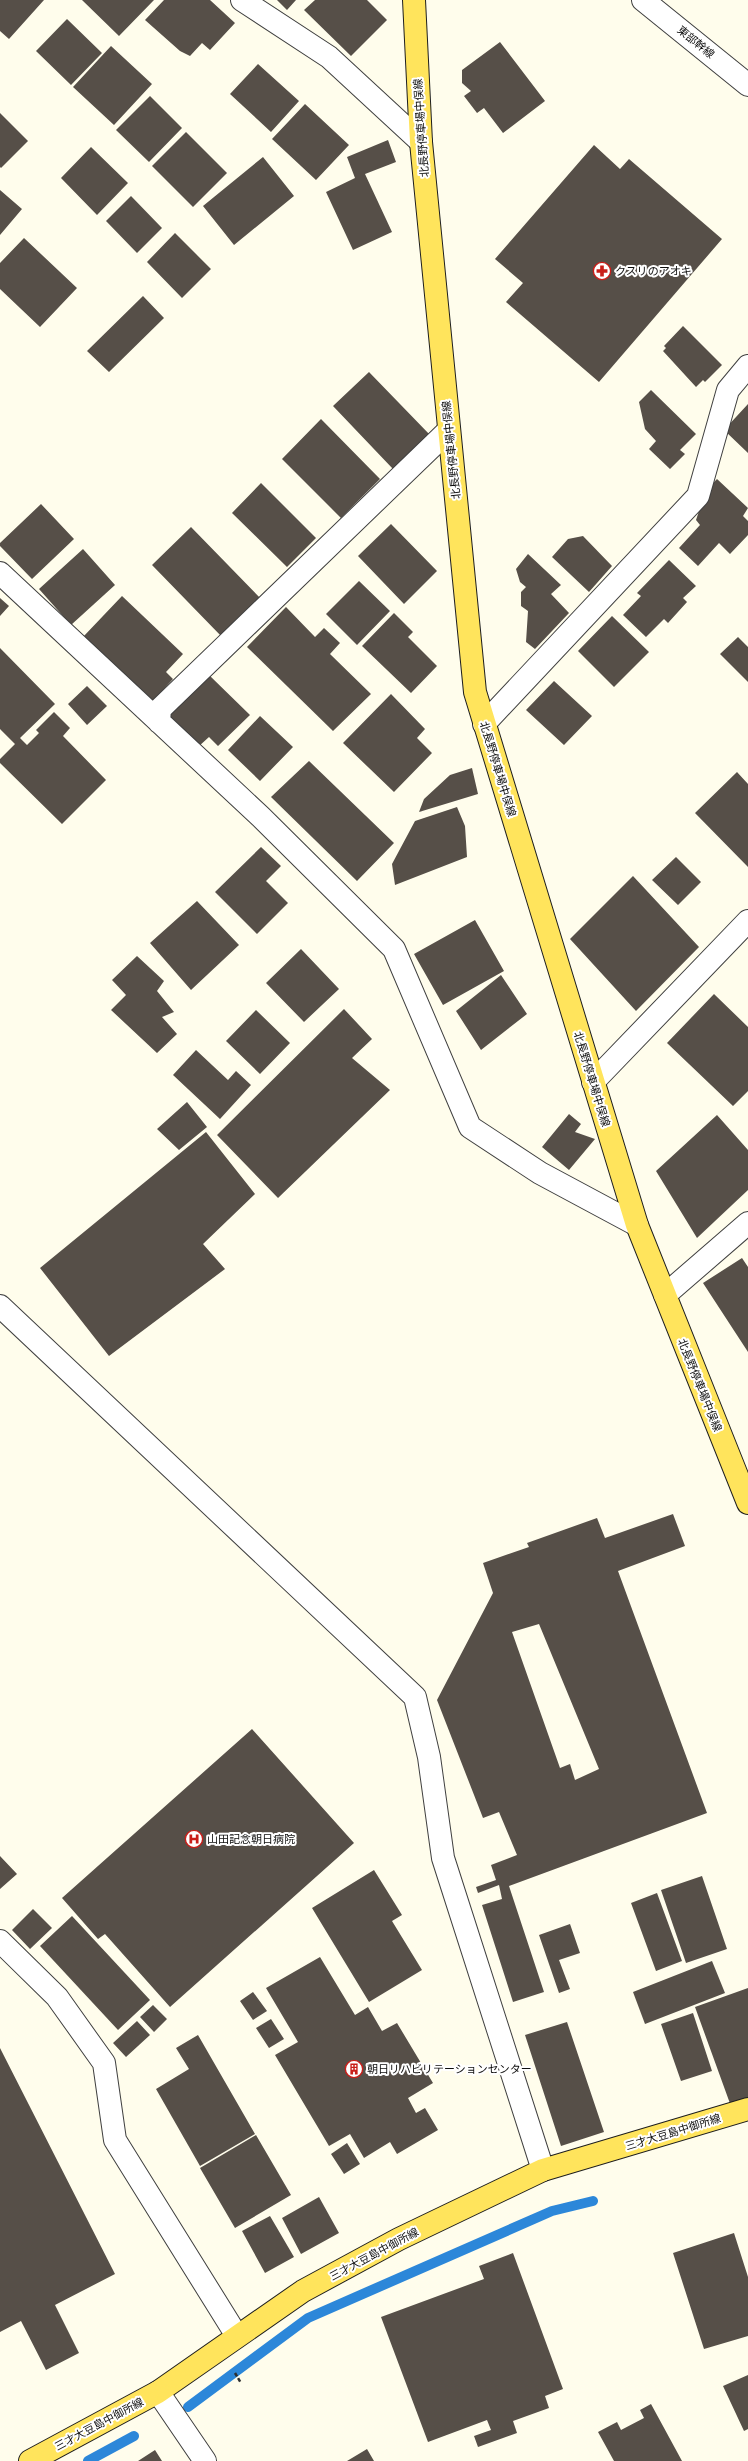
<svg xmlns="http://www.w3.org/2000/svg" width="748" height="2461" font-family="Bitter,'Noto Sans JP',serif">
<rect width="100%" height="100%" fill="#fffdec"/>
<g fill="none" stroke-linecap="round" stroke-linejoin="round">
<path stroke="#2c87d9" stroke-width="10" d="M188,2407L308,2318L552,2211L593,2201
M88,2461L134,2436"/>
</g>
<path fill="#564f48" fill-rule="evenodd" d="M0,0H44L9,39L0,31Z
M82,0H154L119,36Z
M164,0H210L235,23L210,50L202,43L190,56L180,51L145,20Z
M277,0H296L287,10Z
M315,0H367L387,20L351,56L304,10Z
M67,19L102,53L71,85L36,51Z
M500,42L545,101L503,133L484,108L477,113L464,96L471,91L462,83V70Z
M111,46L152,84L114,125L73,87Z
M258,64L299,101L271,132L230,94Z
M150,96L182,128L149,162L116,130Z
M305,104L349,145L316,180L272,139Z
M0,113L28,141L1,168L0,167Z
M186,132L227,173L193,207L152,166Z
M388,140L396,162L365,174L392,232L353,250L326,192L355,178L347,157Z
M594,145L620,169L629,159L722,239L599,382L506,302L523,283L495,259Z
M91,147L128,183L97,215L61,178Z
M263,157L294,196L234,245L203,206Z
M0,190L22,209L0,235Z
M131,196L162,228L137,253L106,221Z
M175,233L211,269L182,298L147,262Z
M24,238L77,288L40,327L0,289V263Z
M143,296L164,318L109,372L87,351Z
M683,326L722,365L705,382L703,380L696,387L663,351L666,348L664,346Z
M369,372L430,435L393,469L333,406Z
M651,390L696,434L680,450L685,454L670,469L649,449L656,441L645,429L639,402Z
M748,404V453L724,430Z
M321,419L380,479L341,518L282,459Z
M717,479L748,508L743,516L748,521V535L730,554L719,543L698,566L679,548L700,525L696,520L706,490Z
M261,483L316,538L287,567L232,513Z
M41,504L74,539L32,579L0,546V543Z
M391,524L437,571L404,604L358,556Z
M191,527L261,599L222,637L152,565Z
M583,536L612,566L589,592L552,557L568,539Z
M83,549L115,585L71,625L39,589Z
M528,554L561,585L551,594L569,613L535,649L526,642L528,611L521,606V592L526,587L520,582L516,569Z
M669,560L696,586L683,598L687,602L668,623L664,619L646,637L623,615L641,596L637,593Z
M359,581L390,611L357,645L326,614Z
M122,596L183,654L166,672L173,679L152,702L83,637Z
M0,598L9,606L0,616Z
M286,607L315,637L324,628L340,643L330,654L371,694L333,731L247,647Z
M394,613L413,632L408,637L437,666L411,693L362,646Z
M612,616L649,652L614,687L578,651Z
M738,637L748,647V682L720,654Z
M0,648L55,704L20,738L27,745L39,733L36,730L54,712L70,728L63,736L106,780L62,824L0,763V759L15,744L0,729Z
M209,675L250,715L218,746L209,737L198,747L167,717Z
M554,681L592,716L564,745L526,710Z
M87,686L107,706L87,725L68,704Z
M391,694L425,729L417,738L432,753L394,792L343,743Z
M260,716L293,747L260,781L228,750Z
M309,761L394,843L357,881L271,797Z
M472,768L478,794L419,812L424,799L450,775Z
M737,772L748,784V867L695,813Z
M457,807L465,826L467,857L395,885L392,864L415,821Z
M261,847L281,866L266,881L288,903L257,934L215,892Z
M676,857L701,882L678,905L652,880Z
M633,876L699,947L636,1011L570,939Z
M197,901L239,945L191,990L150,943Z
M475,920L504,971L443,1005L414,954Z
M301,949L339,989L304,1022L266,983Z
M137,956L164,981L157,991L174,1012L162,1017L177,1034L157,1053L111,1010L126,995L112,980Z
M501,975L527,1014L481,1050L456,1011Z
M714,994L748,1027V1091L733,1106L667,1043Z
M344,1009L372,1039L352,1058L390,1090L278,1198L217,1135Z
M256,1010L290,1043L260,1074L226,1041Z
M196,1050L228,1080L236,1071L251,1085L220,1119L173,1075Z
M187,1102L207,1127L179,1150L157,1129Z
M569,1114L581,1124L575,1132L595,1139L569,1170L542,1147Z
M717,1115L748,1150V1190L697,1238L656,1171Z
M206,1132L255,1194L203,1244L225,1269L109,1356L40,1268Z
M742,1258L748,1267V1352L703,1283Z
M673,1514L685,1546L618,1571L707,1813L509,1886L544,1992L513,2002L482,1905L502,1899L499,1885L478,1893L476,1887L496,1880L491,1865L517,1855L499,1812L483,1818L437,1700L493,1593L483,1563L529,1547L527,1543L597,1518L605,1538ZM539,1624L599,1769L575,1780L570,1764L560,1768L512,1632Z
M252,1729L354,1843L170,2007L105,1934L98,1939L62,1898Z
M0,1856L17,1874L0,1889Z
M374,1870L402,1915L392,1921L422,1970L369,2002L312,1908Z
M702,1876L727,1949L686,1963L661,1890Z
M657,1893L682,1961L656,1971L631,1903Z
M33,1909L52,1928L30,1949L12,1930Z
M72,1916L150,2000L118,2030L40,1946Z
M570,1924L580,1953L559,1960L570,1989L559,1993L539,1935Z
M320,1957L355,2015L368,2007L382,2031L397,2023L433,2083L408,2098L416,2113L425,2108L438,2130L397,2154L390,2142L364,2158L350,2134L329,2146L275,2055L298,2042L266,1988Z
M712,1961L725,1993L645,2024L633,1992Z
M748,1988V2103L732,2109L695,2007Z
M253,1992L267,2011L253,2020L240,2001Z
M153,2005L167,2019L154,2032L140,2017Z
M693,2013L712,2071L681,2081L661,2024Z
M271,2019L284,2039L269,2048L256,2028Z
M137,2021L150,2035L126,2057L113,2043Z
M567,2022L604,2132L561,2146L525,2035Z
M198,2035L255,2134L200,2166L156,2089L189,2069L176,2048Z
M0,2048L115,2274L55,2305L79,2353L46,2370L21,2321L0,2332Z
M256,2135L291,2195L235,2228L200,2168Z
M347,2143L360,2164L344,2174L331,2154Z
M319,2197L339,2233L301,2254L282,2218Z
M270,2216L294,2257L265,2273L242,2231Z
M734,2233L748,2277V2336L704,2349L673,2253Z
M513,2253L563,2389L545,2396L549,2408L513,2421L517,2433L478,2447L474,2436L491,2430L487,2420L428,2442L381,2317L484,2279L479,2266Z
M748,2375V2429L744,2431L723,2386Z
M651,2404L682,2461H614L598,2432L617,2422L621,2430L644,2418L640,2410Z
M367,2449L374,2461H347Z
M155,2450L162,2461H138Z"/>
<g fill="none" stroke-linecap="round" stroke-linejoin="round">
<defs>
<path id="minor" d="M242,0L329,57L421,142
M643,0L748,85
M0,573L261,817L394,949L470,1127L540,1173L637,1225
M159,722L160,709L449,430
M484,724L698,496L728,390L748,366
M593,1082L748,921
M665,1295L748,1223
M0,1306L415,1697L429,1757L443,1858L543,2170
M0,1941L57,1997L104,2063L115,2140L237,2336
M158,2392L205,2461"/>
<path id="major" d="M414,0L421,142L475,692L637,1225L748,1503
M30,2461L158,2392L303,2291L399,2239L543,2170L748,2109"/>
</defs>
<use href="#minor" stroke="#404040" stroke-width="24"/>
<use href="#major" stroke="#1e1e1e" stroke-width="24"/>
<path stroke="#2f2f2f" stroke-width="2.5" stroke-dasharray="4 2" stroke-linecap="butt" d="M235,2373L241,2383"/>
<use href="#minor" stroke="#fff" stroke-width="22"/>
<use href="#major" stroke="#ffe45c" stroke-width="22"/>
</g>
<defs>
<symbol id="pharmacy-ring" viewBox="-11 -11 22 22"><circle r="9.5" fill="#fff" stroke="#c91e19" stroke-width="1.5"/><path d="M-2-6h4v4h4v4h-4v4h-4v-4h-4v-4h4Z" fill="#c91e19"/></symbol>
<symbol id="hospital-ring" viewBox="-11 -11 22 22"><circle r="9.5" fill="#fff" stroke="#c91e19" stroke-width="1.5"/><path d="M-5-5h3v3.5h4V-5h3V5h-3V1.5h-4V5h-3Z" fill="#c91e19"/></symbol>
<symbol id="building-ring" viewBox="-11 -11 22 22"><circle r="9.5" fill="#fff" stroke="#c91e19" stroke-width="1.5"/><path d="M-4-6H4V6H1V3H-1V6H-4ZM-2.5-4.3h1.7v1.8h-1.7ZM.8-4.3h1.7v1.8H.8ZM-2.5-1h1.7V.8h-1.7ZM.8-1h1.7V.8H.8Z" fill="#c91e19"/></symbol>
</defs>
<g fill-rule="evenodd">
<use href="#pharmacy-ring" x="592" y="261" width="20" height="20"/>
<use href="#hospital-ring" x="184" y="1829" width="20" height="20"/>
<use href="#building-ring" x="344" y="2059" width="20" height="20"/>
</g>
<g text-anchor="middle" stroke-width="4" stroke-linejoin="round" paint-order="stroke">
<g font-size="11" fill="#0d0d0d" stroke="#fff">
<text transform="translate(696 42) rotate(39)" y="4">東部幹線</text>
<text transform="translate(421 128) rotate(-94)" y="4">北長野停車場中俣線</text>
<text transform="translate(451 450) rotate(-96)" y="4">北長野停車場中俣線</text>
<text transform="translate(498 769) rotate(73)" y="4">北長野停車場中俣線</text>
<text transform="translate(592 1079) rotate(73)" y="4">北長野停車場中俣線</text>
<text transform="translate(700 1385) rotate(68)" y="4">北長野停車場中俣線</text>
<text transform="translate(673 2132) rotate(-17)" y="4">三才大豆島中御所線</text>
<text transform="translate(374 2254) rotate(-28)" y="4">三才大豆島中御所線</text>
<text transform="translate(99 2424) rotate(-28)" y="4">三才大豆島中御所線</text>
</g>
<g font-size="11" fill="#0d0d0d" stroke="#fff" text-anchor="start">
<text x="615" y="275">クスリのアオキ</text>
<text x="207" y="1843">山田記念朝日病院</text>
<text x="367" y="2073">朝日リハビリテーションセンター</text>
</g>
</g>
</svg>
